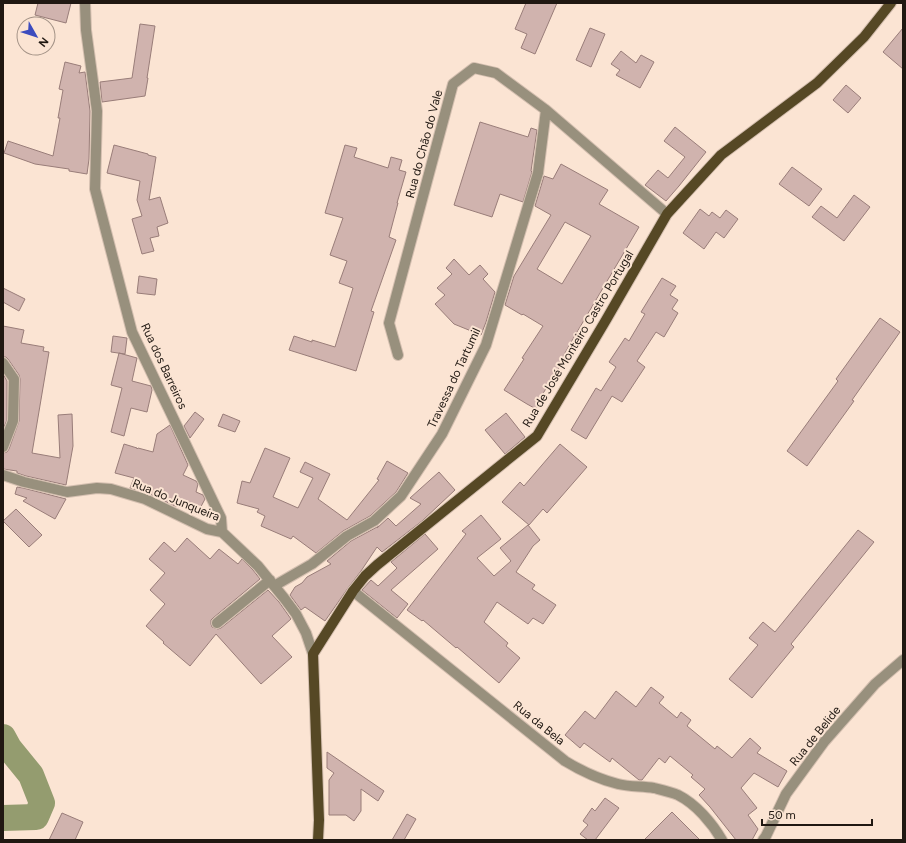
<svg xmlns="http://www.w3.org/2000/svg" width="906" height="843" font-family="Figtree,sans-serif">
<rect width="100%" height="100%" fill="#fbe4d3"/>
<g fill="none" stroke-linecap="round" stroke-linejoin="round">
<path stroke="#949c6f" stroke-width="26" d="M3,737L9,748L31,775L42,803L36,817L3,818"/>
</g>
<path fill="#d0b3ae" stroke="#997d79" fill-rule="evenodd" d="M38,3H71L66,23L35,15Z
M526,3H557L535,54L521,48L527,34L515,29Z
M140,24L155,26L147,78H148L145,96L102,102L100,82L132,78Z
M590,28L605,34L591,67L576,60Z
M903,28V69L883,52Z
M621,51L636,63L641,55L654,62L640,88L616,75L620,70L611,64Z
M65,62L81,66L79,73L85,72L90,111L89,159L87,174L69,171V169L35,164L4,153L8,141L53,156L60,118H58L63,90L59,89Z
M846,85L861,98L848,113L833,100Z
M480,122L528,137L531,128L537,130L531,171L532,172L523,202L500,194L492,217L454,205Z
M675,127L706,152L679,186L666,201L645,185L658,170L668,178L685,157L664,141Z
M114,145L148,154V155L156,157L149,200L160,197L168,223L157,227L159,236L150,238L154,251L142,254L132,219L142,216L137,200L140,181L107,173Z
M345,145L357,148L354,157L388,168L391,157L402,160L399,170L406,172L397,203H398L389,237L396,240L371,311L374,312L356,371L289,350L294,336L312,342V340L335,347L353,288L339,283L347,261L330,255L343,218L325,213Z
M561,164L608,190L599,204L639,227L570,344L560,362L562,363L542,395L544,397L536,409L527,404L504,390L524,359L522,358L543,326L523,314L522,315L505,305L514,276L551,215L535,206L544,176L553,179ZM565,222L591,236L562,284L537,269Z
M792,167L822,189L809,206L779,184Z
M854,195L870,207L844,241L812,217L821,206L837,218Z
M700,209L709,216L712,212L720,218L726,210L738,219L724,238L716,232L704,249L683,233Z
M454,259L469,275L480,265L488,274L483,279L495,292L486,322L481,335L454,324L435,304L445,295L437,288L452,274L446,268Z
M139,276L157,279L155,295L137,293Z
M662,278L676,286L670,295L678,300L672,309L678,313L664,337L656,332L637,361L645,367L622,402L612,396L586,439L571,430L596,388L601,391L616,367L609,362L625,338L629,341L645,314L641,312Z
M3,288L25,299L19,311L3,302Z
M880,318L900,332L852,400L854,401L807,466L787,451L838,381L836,379Z
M3,326L24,330L21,343L44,347L43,351L49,352L32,453L60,458L58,415L72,414L73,446L66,485L26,476L17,473V471L3,469V453L7,452L9,449L19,421L20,379L19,375L8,359L6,357H3Z
M113,336L127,338L125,354L111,352Z
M119,353L137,358L132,381L151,386L152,390L147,412L131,408L124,436L111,432L122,388L111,385Z
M3,374L7,381V420L3,429Z
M195,412L204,419L190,438L184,426Z
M506,413L525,437L505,454L485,430Z
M223,414L240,421L235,432L218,426Z
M170,425L188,465L183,475L196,481L198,484L196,492L203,495L205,499L197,514L185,508L175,506L148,493L130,488L134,478L115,473L124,444L137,448V449L138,448L153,452L157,434Z
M560,444L587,467L547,513L543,509L529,525L502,502L520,482L524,486Z
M265,448L290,458L273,497L298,508L313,478L300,472L305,462L330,474L318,499L347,520L379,480L377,479L387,461L408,473L396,492L370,516L343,531L316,553L293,536L291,539L261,526L265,516L257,512L259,509L237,503L242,481L250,483Z
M439,472L455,490L422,521L382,552L377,547L361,571L348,588L325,621L305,607L301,610L290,595L295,587L302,583L307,577L331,564L327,561L351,541L379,526L377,528L388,518L396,526L421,504L410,498Z
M17,487L23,488L66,499L55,519L23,501L27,498L15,494Z
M16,509L42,535L29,547L3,521Z
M481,515L501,539L477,558L494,576L511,561L500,548L528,525L540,540L533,546L516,572L535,585L532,589L556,605L543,624L533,618L528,624L497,602L484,622L508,643L506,646L520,658L499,683L457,647L456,648L423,620L422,621L407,610L466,534L462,531Z
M858,530L874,542L791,644L794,647L752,698L729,679L758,645L749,638L763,622L775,632Z
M425,534L438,549L391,590L408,604L397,618L362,590L371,580L378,586L397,568L391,562Z
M187,538L210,559L219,549L238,564L242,559L253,570L260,579L213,618L211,620V624L212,627L218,629L221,628L268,590L279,602L291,619L272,636L292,657L261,684L216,634L190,666L163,643L164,642L146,626L165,604L150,590L165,573L149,559L164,542L175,552Z
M651,687L664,697L659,703L677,718L681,712L691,720L687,726L715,749L717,746L732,758L750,738L761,748L757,753L787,771L778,787L754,773L741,788L757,808L748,815L758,829L752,840H736L710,807L699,795L705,789L691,777L693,775L670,756L665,763L659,758L642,780H639L612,758L610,762L584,743L580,748L565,735L585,711L595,719L616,691L636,707Z
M327,752L384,791L378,801L361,789V811L354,821L346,815H329V780L334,773L327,768Z
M605,798L619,808L595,840H588L580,834L588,825L583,821L592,808L595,811Z
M672,812L700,840H644Z
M62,813L83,822L75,840H49Z
M407,814L416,819L404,840H392Z"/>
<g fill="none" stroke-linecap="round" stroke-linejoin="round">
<defs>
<path id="minor" d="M85,3L86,30L97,111L95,189L132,332L221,518L222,532L258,566L284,598L296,614L306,633L313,654
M398,355L389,323L453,84L474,68L496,73L546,110L667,214
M3,363L14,379L13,421L3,447
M3,475L24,482L67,492L97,488L111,489L145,499L207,529L222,532
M274,586L312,564L347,536L374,521L401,496L442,434L486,345L538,173L546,110
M353,591L565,761C583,772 598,779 618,784C630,787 642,786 654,788C662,790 671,792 678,795C696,804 712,823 722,840
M217,623L270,580
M763,840L766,836L786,794L824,742L875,684L903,660"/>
<path id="major" d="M318,840L319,820L313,654L353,591L365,576L377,565L537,436L606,320L667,214L721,155L817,83L864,37L891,3"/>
</defs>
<use href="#minor" stroke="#d4bfb0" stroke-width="12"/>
<use href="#major" stroke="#d4bfb0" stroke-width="12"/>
<use href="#minor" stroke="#98907d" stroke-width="10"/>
<use href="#major" stroke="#564825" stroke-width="10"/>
</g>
<g text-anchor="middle" stroke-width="4" stroke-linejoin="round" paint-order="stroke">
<g font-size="12" fill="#201812" stroke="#fbe4d3">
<text transform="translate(424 144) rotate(-75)" y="4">Rua do Chão do Vale</text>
<text transform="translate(578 339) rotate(-59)" y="4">Rua de José Monteiro Castro Portugal</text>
<text transform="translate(164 366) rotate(65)" y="4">Rua dos Barreiros</text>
<text transform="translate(454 378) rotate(-65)" y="4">Travessa do Tartumil</text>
<text transform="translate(176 500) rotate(22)" y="4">Rua do Junqueira</text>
<text transform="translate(539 723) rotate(39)" y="4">Rua da Bela</text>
<text transform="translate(815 736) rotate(-51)" y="4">Rua de Belide</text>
</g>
</g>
<rect width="906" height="843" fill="none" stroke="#201812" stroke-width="8"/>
<g transform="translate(36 36) rotate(129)"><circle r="19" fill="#fbe4d3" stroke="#a39286"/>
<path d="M0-3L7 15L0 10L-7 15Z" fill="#3c4bbe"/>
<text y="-6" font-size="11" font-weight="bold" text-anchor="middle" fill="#201812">N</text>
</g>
<path d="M762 819v6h110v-6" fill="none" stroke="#201812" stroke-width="2"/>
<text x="768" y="819" font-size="12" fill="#201812" stroke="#fbe4d3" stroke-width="3" paint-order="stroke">50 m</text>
</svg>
